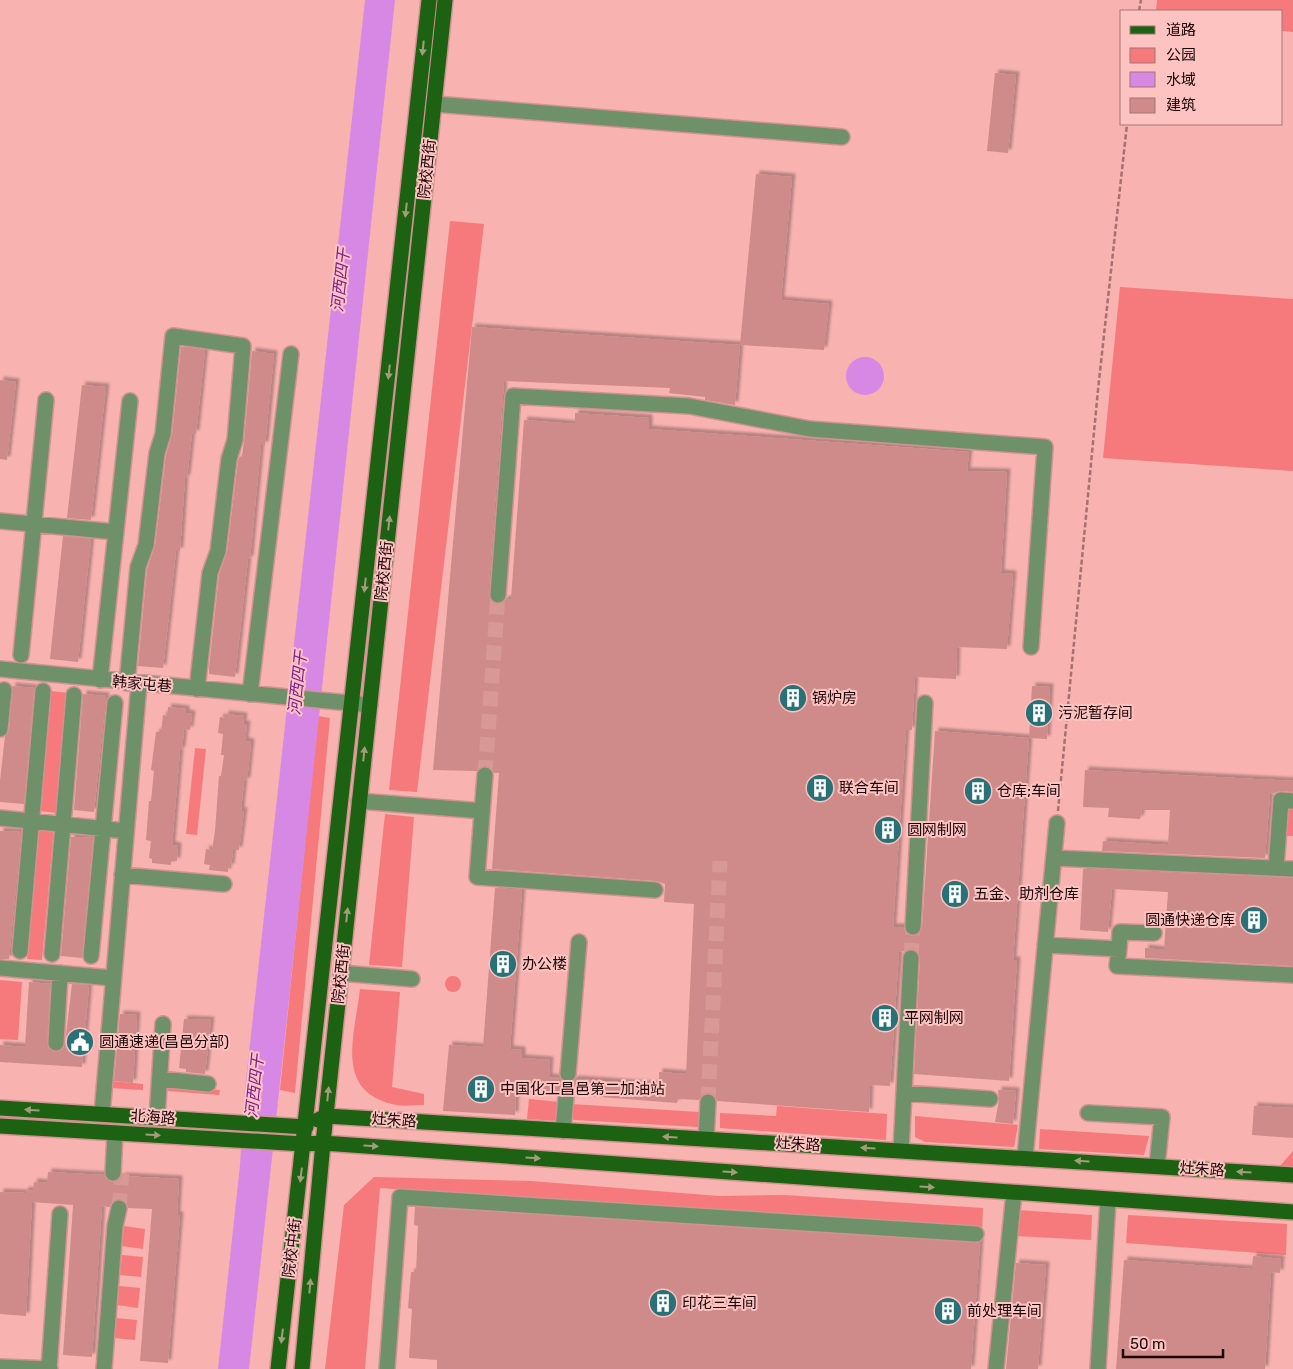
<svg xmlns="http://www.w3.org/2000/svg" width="1293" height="1369" font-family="Rubik,'Noto Sans SC',sans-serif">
<defs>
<filter id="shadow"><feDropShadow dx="3.5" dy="-3.5" stdDeviation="1" flood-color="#0004"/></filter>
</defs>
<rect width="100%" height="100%" fill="#f8b2af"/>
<path fill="#f67a7b" d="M1157,0H1293V32L1282,31V11H1156Z
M450,221L484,224L417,792L389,790Z
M1120,287L1293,299V471L1103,458Z
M51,691L68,693L57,813L40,811Z
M318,716L330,718L295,1093L280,1090Z
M195,748L206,749L197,835L186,834Z
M1286,808H1293V836H1284Z
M385,814L414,817L402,967L369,965Z
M38,827L54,828L42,960L27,959Z
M445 984a8 8 0 1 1 16 0a8 8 0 1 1-16 0Z
M0,980L22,982L18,1040L0,1039Z
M360,989L400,992L392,1087L424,1094V1105C414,1105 402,1107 392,1104C334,1090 355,1034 360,989Z
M111,1081L143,1084V1090L110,1088Z
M168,1086L220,1090L219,1095L168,1091Z
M529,1099L560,1102L558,1121L527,1119Z
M571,1104L699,1112L698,1127L574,1120L570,1116Z
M777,1106L887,1114L886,1140L720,1128V1113L776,1116Z
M915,1116L1018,1125L1014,1147L925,1142L915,1137Z
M1040,1129L1149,1136L1144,1155L1039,1149Z
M1293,1151V1167L1280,1166Z
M374,1177L531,1181L719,1196L785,1195L983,1208L982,1232L380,1188L365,1369H325L344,1205Z
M1017,1210L1092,1215L1091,1240L1016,1236Z
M1128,1215L1287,1224L1286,1255L1126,1243Z
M124,1226L145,1229L143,1249L122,1246Z
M122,1255L143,1257L141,1277L120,1275Z
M119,1286L140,1288L138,1308L117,1305Z
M116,1318L137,1320L135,1340L114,1338Z"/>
<path fill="#d788e5" d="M365,0H395C346,456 299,913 249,1369H218L240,1165L244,1098Z
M846 376a19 19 0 1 1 38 0a19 19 0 1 1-38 0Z"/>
<path fill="#ce8b89" filter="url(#shadow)" d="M995,73L1016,75L1008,153L987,151Z
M756,174L792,177L781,300L829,304L824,350L740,345Z
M472,327L740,345L735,405L705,400V397L669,393L670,388L504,381L488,598L497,604L502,603L506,599H511L524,420L575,424V413L649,418V429L969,452L967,471L1007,472L1001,573L1013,574L1007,649L957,647L956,679L915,677L912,730H906L893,927H904L908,935L913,936L918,935L922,928L935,731L1029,738L1032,686L1050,687L1047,739L1029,738L1013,960H1017L1009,1081L914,1074L920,958L916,950L911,949L899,952L890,1086L870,1085L869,1112L717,1101L713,1094L709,1093L703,1094L699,1100L678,1099L677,1103L575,1095L572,1089L566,1087L562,1088L557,1094L516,1091L515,1115L443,1111L449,1045L483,1047L495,888L522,890L510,1049L522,1050V1058L550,1060L549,1077L559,1078L568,1083L576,1079L659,1085V1072L686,1074L694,904L664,902L665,884L656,881L492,869L499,773H494L491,768L485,766L477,771L433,770Z
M181,347L205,350L196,434L192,433L187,478H185L180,551H176L163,668L138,666L147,569L155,546L166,455L172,435Z
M252,351L274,354L265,445H261L250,559H248L235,677L209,674V668L219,575L227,552L238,461L240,456L242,457L244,441Z
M0,380L16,382L7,460L0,459Z
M82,385L106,387L91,520L67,518Z
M63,536L91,539L78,662L50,659Z
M12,686L34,688L24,804L0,802V781L5,736L9,730Z
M83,694L106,696L94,812L74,810Z
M168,707L186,709V713L192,714L190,730L184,729L182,750H180L172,845L178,846L177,861H171V865L152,863V859L149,858L151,841L146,840L149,801H151L154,771L151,770L156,732H161L163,715L167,716Z
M225,714L244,716L243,724H247L245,741L251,742L247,781H244L241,811H244L239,850H233L231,867H228V872L209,870L210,865L204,864L206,849L212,850L215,831L219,776H221L224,755H221L223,734L218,733L220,717L225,718Z
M1085,770L1293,781V792L1281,791L1270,794L1265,858L1102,851L1103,841L1168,845L1170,810H1142L1140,819L1108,817L1109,808L1083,807Z
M0,831L21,832L9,959H0Z
M71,837L93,838L82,958L61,956Z
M1083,869L1293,878V966L1145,958V948L1164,950L1168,892L1112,889L1108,932L1080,930Z
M29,982L50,984L47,1043L50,1051L56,1052L61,1051L65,1044L72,984L89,985L82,1067L0,1062V1045L25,1047Z
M120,1014L137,1015L133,1083L114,1081Z
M184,1019L211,1020L205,1074L186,1072V1069L179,1068Z
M998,1090L1016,1091L1013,1124L995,1122L999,1100Z
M1254,1106L1293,1108V1138L1252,1135Z
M48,1172L104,1175L108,1181L112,1182L118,1181L122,1176L179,1179L177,1215H180L168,1363L140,1361L152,1209L128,1208L126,1201L121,1199L112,1201L110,1207L102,1206L92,1357L63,1355L73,1205L32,1202L26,1316L0,1314V1192L25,1193V1190L33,1191L34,1182L47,1183Z
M415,1207L980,1242L971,1369H437V1360L409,1358L412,1309L408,1308L411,1272H416L418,1226L414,1225Z
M1253,1256L1281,1259L1280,1273L1271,1272L1265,1369H1116L1124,1260L1252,1269Z
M1016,1263L1046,1265L1038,1369H1006Z"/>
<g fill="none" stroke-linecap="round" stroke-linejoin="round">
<path stroke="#d79896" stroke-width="15" stroke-dasharray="15 8" stroke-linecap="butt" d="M485,775L498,595
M911,958L913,927
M708,1102L720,861
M119,1208L122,1173"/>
<defs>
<path id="minor" d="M434,104L842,137
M0,521L116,532
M498,595L513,396L689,406L810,429L1045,447L1031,647
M21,655L46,400
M0,669L370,705
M100,680L130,401
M127,683L138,567L146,545L157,453L163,434L173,336L243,346L235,440L229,459L218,551L210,573L197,689
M250,694L291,354
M0,729L4,690
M485,775L477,877L655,890
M359,801L482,811
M0,818L126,831
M1054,858L1293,869
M1276,868L1281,800L1293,801
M122,875L224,884
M913,927L925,703
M1045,945L1119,949L1120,932L1154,933
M1119,949L1117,966L1293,975
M20,951L43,691
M52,954L74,695
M91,956L115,703
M0,968L112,978
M341,973L412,979
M56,1043L60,973
M568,1074L579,942
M160,1079L208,1084
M904,1093L990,1099
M1088,1113L1162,1117L1157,1166
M102,1114L139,684
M157,1118L163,1024
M563,1131L566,1096
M706,1139L708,1102
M901,1150L911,958
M1025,1157L1057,823
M113,1173L115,1133
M0,1367L50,1369
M49,1369L60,1214
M104,1369L115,1226L119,1208
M387,1369L400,1197L976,1234
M996,1369L1014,1193
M1098,1369L1108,1200"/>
<path id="major" d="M0,1108L306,1127
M318,1120L326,1116L1293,1175
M0,1126L304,1144L323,1143L1293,1212
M278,1369L429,0
M302,1369L323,1143L445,0"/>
</defs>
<use href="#minor" stroke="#d09391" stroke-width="18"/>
<use href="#major" stroke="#d09391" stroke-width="18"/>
<path stroke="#a67170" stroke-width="2.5" stroke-dasharray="5 2.5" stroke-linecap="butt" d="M1139,11L1141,0
M1058,811L1098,390L1127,124"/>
<use href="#minor" stroke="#6f916a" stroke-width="15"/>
<use href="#major" stroke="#1d6212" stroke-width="15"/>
</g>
<defs><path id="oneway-solid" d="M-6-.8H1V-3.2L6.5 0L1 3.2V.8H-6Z" transform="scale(1.25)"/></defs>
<g fill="#a39c7b">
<use href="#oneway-solid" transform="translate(423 48) rotate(96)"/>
<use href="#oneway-solid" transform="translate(406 210) rotate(96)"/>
<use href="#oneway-solid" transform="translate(389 372) rotate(96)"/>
<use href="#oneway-solid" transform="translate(389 523) rotate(-84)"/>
<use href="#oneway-solid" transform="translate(365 585) rotate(96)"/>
<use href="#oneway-solid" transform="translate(364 754) rotate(-84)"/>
<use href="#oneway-solid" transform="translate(347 915) rotate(-84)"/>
<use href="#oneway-solid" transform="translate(328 1094) rotate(-84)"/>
<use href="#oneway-solid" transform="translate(32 1110) rotate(-177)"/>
<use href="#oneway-solid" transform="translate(153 1135) rotate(3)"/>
<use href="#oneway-solid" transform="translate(670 1137) rotate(-177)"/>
<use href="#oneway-solid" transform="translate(371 1146) rotate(4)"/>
<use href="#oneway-solid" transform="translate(868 1148) rotate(-177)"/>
<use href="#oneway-solid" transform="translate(533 1158) rotate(4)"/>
<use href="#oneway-solid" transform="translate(1082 1161) rotate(-176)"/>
<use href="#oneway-solid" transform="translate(730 1172) rotate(4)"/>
<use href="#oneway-solid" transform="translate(1244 1172) rotate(-176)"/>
<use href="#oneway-solid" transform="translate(301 1175) rotate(97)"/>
<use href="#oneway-solid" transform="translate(927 1187) rotate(4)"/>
<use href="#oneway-solid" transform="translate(310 1286) rotate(-85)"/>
<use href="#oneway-solid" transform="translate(282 1336) rotate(97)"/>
</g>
<defs>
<symbol id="building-disc" viewBox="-11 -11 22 22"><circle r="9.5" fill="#287277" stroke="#fcc3c1"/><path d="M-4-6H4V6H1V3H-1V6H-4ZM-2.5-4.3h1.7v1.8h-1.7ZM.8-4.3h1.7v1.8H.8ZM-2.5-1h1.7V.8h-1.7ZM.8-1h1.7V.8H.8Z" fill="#fff"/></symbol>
<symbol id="civic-disc" viewBox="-11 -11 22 22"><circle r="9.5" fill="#287277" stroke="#fcc3c1"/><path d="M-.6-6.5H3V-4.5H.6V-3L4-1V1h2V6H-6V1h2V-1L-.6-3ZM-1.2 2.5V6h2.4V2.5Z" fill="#fff"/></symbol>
</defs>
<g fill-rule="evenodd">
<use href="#building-disc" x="777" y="682" width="32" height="32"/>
<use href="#building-disc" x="1023" y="697" width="32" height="32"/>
<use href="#building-disc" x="804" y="772" width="32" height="32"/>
<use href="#building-disc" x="962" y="775" width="32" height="32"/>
<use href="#building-disc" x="872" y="814" width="32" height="32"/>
<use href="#building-disc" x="939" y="878" width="32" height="32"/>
<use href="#building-disc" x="1238" y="904" width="32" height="32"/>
<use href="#building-disc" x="487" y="948" width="32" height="32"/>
<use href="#building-disc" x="869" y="1002" width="32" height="32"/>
<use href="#civic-disc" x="64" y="1026" width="32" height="32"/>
<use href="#building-disc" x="465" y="1073" width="32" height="32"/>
<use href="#building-disc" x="647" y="1287" width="32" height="32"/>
<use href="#building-disc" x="932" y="1295" width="32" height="32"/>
</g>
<g text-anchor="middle" stroke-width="4" stroke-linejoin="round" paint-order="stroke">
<g font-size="15" fill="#1c0506" stroke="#fcc3c1">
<text transform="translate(427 169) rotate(-84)" y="5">院校西街</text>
<text transform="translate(384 571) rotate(-84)" y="5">院校西街</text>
<text transform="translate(142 684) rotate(5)" y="5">韩家屯巷</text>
<text transform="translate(341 974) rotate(-84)" y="5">院校西街</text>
<text transform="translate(153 1117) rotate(4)" y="5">北海路</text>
<text transform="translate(394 1120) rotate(4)" y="5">灶朱路</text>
<text transform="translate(798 1144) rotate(3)" y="5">灶朱路</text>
<text transform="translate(1202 1169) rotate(4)" y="5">灶朱路</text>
<text transform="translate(292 1248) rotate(-83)" y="5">院校中街</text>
</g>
<g font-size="15" fill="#1c0506" stroke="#fcc3c1" text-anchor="start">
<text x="812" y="703">锅炉房</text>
<text x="1058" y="718">污泥暂存间</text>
<text x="839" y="793">联合车间</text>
<text x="997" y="796">仓库;车间</text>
<text x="907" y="835">圆网制网</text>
<text x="974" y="899">五金、助剂仓库</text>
<text x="1235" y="925" text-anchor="end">圆通快递仓库</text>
<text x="522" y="969">办公楼</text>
<text x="904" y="1023">平网制网</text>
<text x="99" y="1047">圆通速递(昌邑分部)</text>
<text x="500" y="1094">中国化工昌邑第二加油站</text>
<text x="682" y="1308">印花三车间</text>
<text x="967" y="1316">前处理车间</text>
</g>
<g font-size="16" font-style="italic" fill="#7d1d8e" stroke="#fcc3c1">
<text transform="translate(340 280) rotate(-84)" y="6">河西四干</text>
<text transform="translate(297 683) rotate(-84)" y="6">河西四干</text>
<text transform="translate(254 1086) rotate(-84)" y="6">河西四干</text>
</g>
</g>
<rect x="1120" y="10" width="162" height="115" fill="#fcc3c1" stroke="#a27776"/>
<rect x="1130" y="26" width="25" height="8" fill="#1d6212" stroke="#a27776"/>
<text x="1166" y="35" font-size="15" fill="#1c0506">道路</text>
<rect x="1130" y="48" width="25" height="15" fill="#f67a7b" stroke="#a27776"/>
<text x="1166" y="60" font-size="15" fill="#1c0506">公园</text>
<rect x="1130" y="72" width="25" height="15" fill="#d788e5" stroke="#a27776"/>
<text x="1166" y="85" font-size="15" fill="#1c0506">水域</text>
<rect x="1130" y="98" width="25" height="15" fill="#ce8b89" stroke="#a27776"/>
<text x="1166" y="110" font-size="15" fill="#1c0506">建筑</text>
<path d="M1123 1349v8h100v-8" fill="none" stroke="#1c0506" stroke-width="2.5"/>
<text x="1130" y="1349" font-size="15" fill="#1c0506" stroke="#fcc3c1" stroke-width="4" paint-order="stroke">50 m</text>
</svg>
